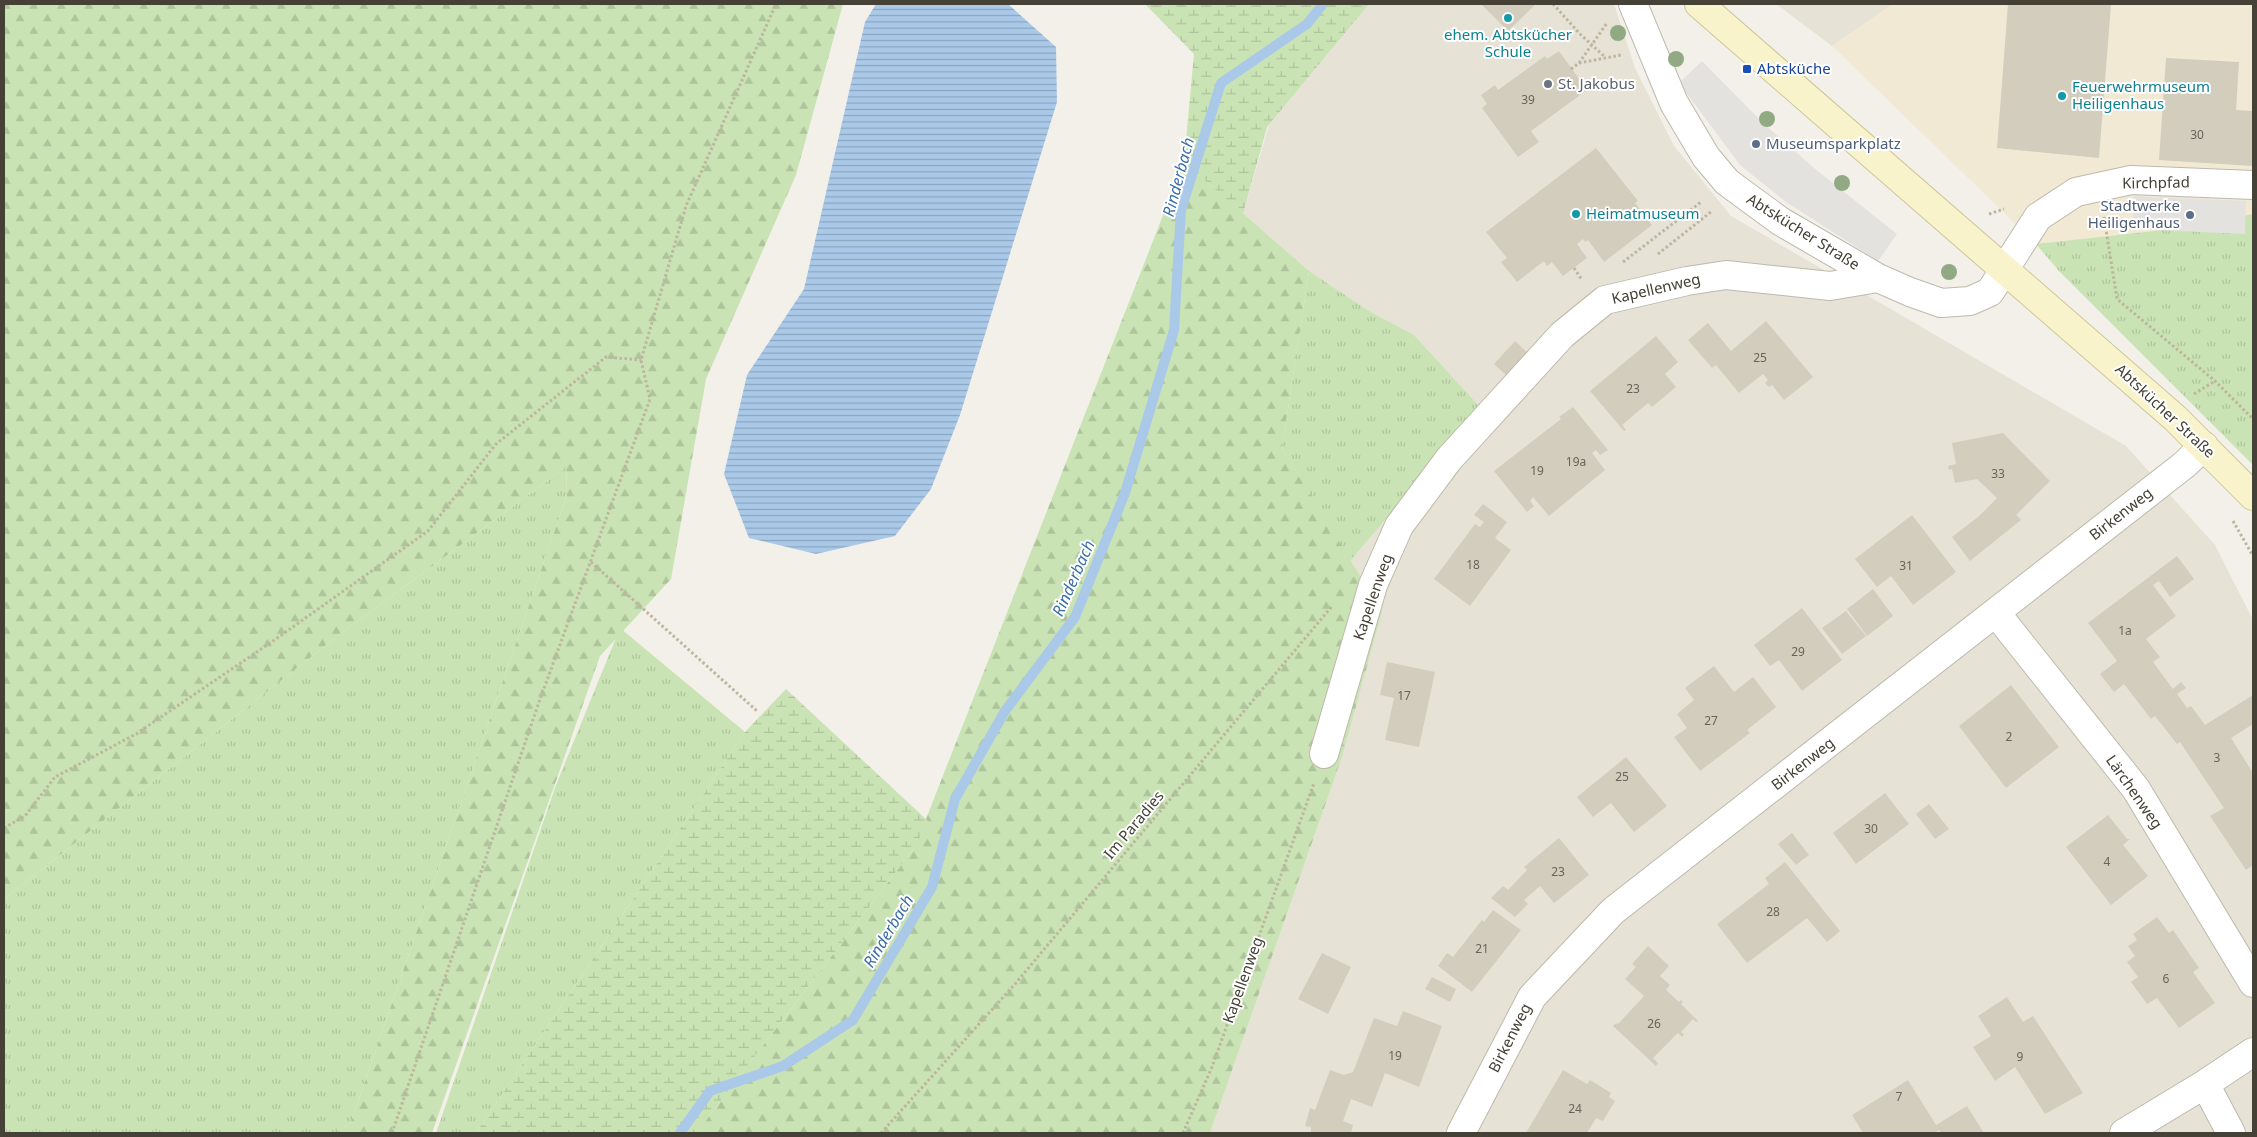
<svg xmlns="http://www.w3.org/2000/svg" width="2257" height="1137" font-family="'Noto Sans',sans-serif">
<defs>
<pattern id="grass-tufts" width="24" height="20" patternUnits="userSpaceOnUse" patternTransform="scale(1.25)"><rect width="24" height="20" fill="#c9e3b4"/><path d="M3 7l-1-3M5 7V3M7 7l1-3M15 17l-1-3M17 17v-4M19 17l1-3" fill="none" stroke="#aec49b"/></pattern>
<pattern id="forest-firs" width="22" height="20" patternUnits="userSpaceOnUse" patternTransform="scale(1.25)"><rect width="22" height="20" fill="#c9e3b4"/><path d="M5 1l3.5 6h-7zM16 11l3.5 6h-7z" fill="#aec49b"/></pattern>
<pattern id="wetland-marsh" width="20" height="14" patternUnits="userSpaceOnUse" patternTransform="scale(1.25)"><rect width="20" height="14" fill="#c9e3b4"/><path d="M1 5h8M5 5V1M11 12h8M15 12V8" fill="none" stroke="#aec49b"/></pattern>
<pattern id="water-rules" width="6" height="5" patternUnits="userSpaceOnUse" patternTransform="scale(1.25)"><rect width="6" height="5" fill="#aac9e9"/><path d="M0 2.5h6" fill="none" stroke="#8ca5be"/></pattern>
</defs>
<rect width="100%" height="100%" fill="#f2f0e8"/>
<path fill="#e6e2d6" d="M1369,4H1614L1635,68L1674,146L1731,216L2126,446L2215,545L2253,620V1133H1210L1342,757L1382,612L1350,561L1481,408L1414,335L1369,311L1309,271L1243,214L1269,125Z
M1776,4H1893L1832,46Z"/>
<path fill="#f2e9d5" d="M1893,4H2253V214L2172,229L2036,244L1832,46Z"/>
<path fill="url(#grass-tufts)" d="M2253,214V465L2059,271L2036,244L2172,229Z
M1309,271L1369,311L1414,335L1481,408L1350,561L1282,448Z
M566,467L567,495L351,1122L335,1133H4V899L335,638Z
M620,628L745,732L476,1133H436L556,785Z"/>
<path fill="url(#forest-firs)" d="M4,4H843L796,175L706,379L671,579L600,656L432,1133H335L351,1122L567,495L566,467L335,638L4,899Z
M1184,162L1309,271L1282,448L1382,612L1342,757L1210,1133H696L915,847Z"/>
<path fill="url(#wetland-marsh)" d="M1145,4H1369L1267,127L1243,214L1184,162L1194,54Z
M786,689L928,821L915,847L696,1133H476L745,732Z"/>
<path fill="#e4e2df" d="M1702,61L1763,123L1814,168L1897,234L1878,261L1786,202L1740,165L1679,83Z
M2134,196L2246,201L2245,234L2133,229Z"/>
<path fill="url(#water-rules)" d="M876,4H1008L1056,47L1057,102L960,415L931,489L895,536L816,554L749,538L724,474L747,375L804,289L865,22Z"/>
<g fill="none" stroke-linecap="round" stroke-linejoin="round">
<path stroke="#aac9e9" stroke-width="10" d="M680,1133L710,1091L783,1066L853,1020L932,887L955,799L1005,711L1075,617L1125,493L1174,330L1181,210L1221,83L1307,24L1323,4"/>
</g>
<path fill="#d3cdbe" d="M1481,4H1536L1508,31Z
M2008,4H2111L2099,158L1997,148Z
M1559,51L1587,90L1531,131L1539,142L1518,157L1482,108L1487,104L1481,95L1495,85L1498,90L1545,56L1547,59Z
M2166,58L2239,62L2236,110L2253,111V166L2159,160Z
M1596,148L1638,201L1635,203L1652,225L1604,262L1588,240L1585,242L1583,239L1577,244L1587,258L1563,276L1552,262L1547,266L1544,261L1517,282L1501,262L1507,258L1486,232Z
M1766,321L1813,377L1784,400L1772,385L1769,387L1765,383L1768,380L1763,374L1739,393L1716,365L1712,368L1688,340L1708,323L1731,351Z
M1656,336L1678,362L1665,374L1676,387L1652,407L1648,403L1622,425L1626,430L1624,431L1590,391Z
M1515,341L1529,354L1506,375L1494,364Z
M1573,407L1608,450L1600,455L1596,450L1592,453L1605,470L1549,516L1533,497L1530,501L1534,506L1527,512L1494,471L1561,419L1559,417Z
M2003,433L2050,481L2016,515L2021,520L1970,561L1952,537L1978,517L1997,498L1977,479L1955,483L1952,469L1949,470L1948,466L1956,464L1952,443Z
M1483,504L1507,522L1495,538L1511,550L1470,606L1434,579L1475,524L1480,527L1484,522L1474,515Z
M1912,515L1956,572L1913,605L1891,576L1877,587L1855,559Z
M2177,556L2194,579L2170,597L2159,581L2153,585L2176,616L2146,639L2160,657L2153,662L2173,689L2181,682L2186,688L2177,694L2187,708L2191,706L2205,725L2253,695V724L2231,738L2253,773V865L2246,870L2210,816L2224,808L2180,742L2177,744L2155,716L2151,719L2124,684L2114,692L2100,674L2117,661L2088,623Z
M1873,589L1893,616L1867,636L1847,609Z
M1802,608L1842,660L1802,691L1779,660L1770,666L1754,645Z
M1846,611L1866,636L1842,654L1822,628Z
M1387,662L1435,672L1419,747L1385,740L1394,698L1380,695Z
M1714,666L1734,692L1753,677L1776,707L1747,730L1750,733L1700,771L1674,737L1687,728L1677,714L1694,700L1685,688Z
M2011,685L2059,747L2006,788L1959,726Z
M1626,757L1667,806L1634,832L1611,803L1593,817L1577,797Z
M1885,793L1909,824L1856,864L1833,833Z
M1929,804L1949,829L1935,839L1916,814Z
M2108,815L2127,839H2130L2123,845L2148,876L2111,905L2066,847Z
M1792,833L1809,855L1796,865L1778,844Z
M1559,838L1589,875L1554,903L1540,886L1524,900L1528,904L1515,917L1491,898L1503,886L1508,890L1527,870L1524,867Z
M1785,862L1840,931L1827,942L1807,918L1747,963L1717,924L1769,884L1765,878Z
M1493,910L1521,930L1472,992L1438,966L1447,953L1453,957L1482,920L1484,922Z
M2157,917L2169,933L2173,930L2199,968L2193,972L2215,1003L2179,1028L2157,998L2147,1004L2131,982L2138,977L2127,962L2135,956L2128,946L2137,940L2133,934Z
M1648,946L1669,966L1660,976L1670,985L1666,990L1679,1002L1681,1000L1683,1002L1681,1004L1698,1021L1696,1022L1693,1019L1681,1032L1684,1034L1682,1037L1678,1033L1653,1058L1658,1063L1656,1066L1613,1026L1616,1023L1618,1024L1644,996L1625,979L1636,967L1632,964Z
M1322,953L1351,967L1328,1014L1298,999Z
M1432,977L1456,989L1450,1002L1425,989Z
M2007,997L2023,1022L2033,1016L2083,1093L2045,1114L2015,1067L1995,1081L1973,1047L1991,1036L1978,1016Z
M1403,1011L1442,1026L1419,1087L1385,1073L1372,1107L1351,1099L1343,1121L1353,1125L1351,1133H1311V1127L1305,1126L1310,1108L1315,1110L1330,1070L1344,1075L1353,1072L1374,1018L1397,1026Z
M1563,1070L1587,1084L1590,1080L1611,1093L1609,1097L1615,1101L1603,1121L1596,1118L1587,1133H1526Z
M1908,1080L1936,1125L1967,1106L1984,1133H1941L1939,1130L1935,1133H1863L1852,1115Z"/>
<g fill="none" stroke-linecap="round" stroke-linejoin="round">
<defs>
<path id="street" d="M1633,4L1674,103L1706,157L1727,182L1780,221L1878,278L1910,292L1941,303L1970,301L1990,292L2038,217L2076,192L2131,180L2253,185
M1996,613L2136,789L2253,983
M1324,754L1373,585L1399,526L1449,459L1562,335L1605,300L1687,281L1726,275L1830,286L1878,278
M1461,1133L1532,997L1613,911L2184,465L2204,446
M2124,1133L2205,1084
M2231,1133L2205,1084L2253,1052"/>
<path id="secondary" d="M1699,4L2175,418L2253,496"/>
</defs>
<use href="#street" stroke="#bdb9ab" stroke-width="30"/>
<use href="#secondary" stroke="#cec59b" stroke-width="30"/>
<path stroke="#bdb59e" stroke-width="3" stroke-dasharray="2.5 2.5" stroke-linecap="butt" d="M1553,4L1580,34L1605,57
M1579,63L1621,55
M1571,69L1579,63L1607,23
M1989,214L2004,209
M2104,217L2117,299L2215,381L2253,419
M1658,254L1712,211
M1623,262L1701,202
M1574,268L1582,280
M2194,394L2215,381
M2233,521L2253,556
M591,562L757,711
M4,828L25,816L55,777L136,734L273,641L428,531L496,444L606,357L641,360
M392,1133L539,702L650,399L641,360L686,206L776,4
M881,1133L1015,984L1333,605
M1183,1133L1212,1067L1314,783"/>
<use href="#street" stroke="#fff" stroke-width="28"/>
<use href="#secondary" stroke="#f9f3cb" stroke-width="28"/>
</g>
<g fill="#91aa83">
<circle cx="1618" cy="33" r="8"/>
<circle cx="1676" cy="59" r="8"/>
<circle cx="1767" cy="119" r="8"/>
<circle cx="1842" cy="183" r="8"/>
<circle cx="1949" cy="272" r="8"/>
</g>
<g fill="#0f9aa8" stroke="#fff" stroke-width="2">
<circle cx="1508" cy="18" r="5"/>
<circle cx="2062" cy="96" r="5"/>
<circle cx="1576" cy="214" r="5"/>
</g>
<rect fill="#1a4fb4" stroke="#fff" stroke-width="2" x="1742" y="64" width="10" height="10" rx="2.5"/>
<circle fill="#6b7280" stroke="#fff" stroke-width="2" cx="1548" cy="84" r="5"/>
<g fill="#5c6f8a" stroke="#fff" stroke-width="2">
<circle cx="1756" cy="144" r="5"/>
<circle cx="2190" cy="215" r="5"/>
</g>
<g text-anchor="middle" stroke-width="4" stroke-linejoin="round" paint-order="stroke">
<g font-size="12" fill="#686459">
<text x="1528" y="104">39</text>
<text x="2197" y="139">30</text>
<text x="1760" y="362">25</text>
<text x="1633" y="393">23</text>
<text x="1576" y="466">19a</text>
<text x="1537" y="475">19</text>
<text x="1998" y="478">33</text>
<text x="1473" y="569">18</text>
<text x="1906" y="570">31</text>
<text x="2125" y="635">1a</text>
<text x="1798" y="656">29</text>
<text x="1404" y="700">17</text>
<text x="1711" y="725">27</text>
<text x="2009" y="741">2</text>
<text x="2217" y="762">3</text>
<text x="1622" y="781">25</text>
<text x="1871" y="833">30</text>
<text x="2107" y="866">4</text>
<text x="1558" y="876">23</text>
<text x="1773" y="916">28</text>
<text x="1482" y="953">21</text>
<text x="2166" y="983">6</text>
<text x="1654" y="1028">26</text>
<text x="1395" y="1060">19</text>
<text x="2020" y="1061">9</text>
<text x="1899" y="1101">7</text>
<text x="1575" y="1113">24</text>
</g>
<g font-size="15" fill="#0d838f" stroke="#fff" text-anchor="start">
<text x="1508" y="40" text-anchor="middle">ehem. Abtskücher<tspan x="1508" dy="17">Schule</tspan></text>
<text x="2072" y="92">Feuerwehrmuseum<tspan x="2072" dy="17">Heiligenhaus</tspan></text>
<text x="1586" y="219">Heimatmuseum</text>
</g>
<g font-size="15" fill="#164399" stroke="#fff" text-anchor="start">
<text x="1757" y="74">Abtsküche</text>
</g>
<g font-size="15" fill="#5b616d" stroke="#fff" text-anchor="start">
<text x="1558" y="89">St. Jakobus</text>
</g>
<g font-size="15" fill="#4e5e75" stroke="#fff" text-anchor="start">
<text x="1766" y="149">Museumsparkplatz</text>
<text x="2180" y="211" text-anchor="end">Stadtwerke<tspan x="2180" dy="17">Heiligenhaus</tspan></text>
</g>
<g font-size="15" fill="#454137" stroke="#fff">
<text transform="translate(2156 183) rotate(-1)" y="5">Kirchpfad</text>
<text transform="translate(1803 232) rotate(32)" y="5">Abtskücher Straße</text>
<text transform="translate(1656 289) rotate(-13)" y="5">Kapellenweg</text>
<text transform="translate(2165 411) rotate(43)" y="5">Abtskücher Straße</text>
<text transform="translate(2121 514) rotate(-38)" y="5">Birkenweg</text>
<text transform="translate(1373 597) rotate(-71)" y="5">Kapellenweg</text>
<text transform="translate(1803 764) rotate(-38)" y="5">Birkenweg</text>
<text transform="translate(2134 792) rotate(55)" y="5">Lärchenweg</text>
<text transform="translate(1134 825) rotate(-50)" y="5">Im Paradies</text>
<text transform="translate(1243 980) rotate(-70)" y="5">Kapellenweg</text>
<text transform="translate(1510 1038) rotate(-63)" y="5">Birkenweg</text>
</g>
<g font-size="16" font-style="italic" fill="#3a6ea7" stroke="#fff">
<text transform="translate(1178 177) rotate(-75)" y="6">Rinderbach</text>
<text transform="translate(1073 578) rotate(-66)" y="6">Rinderbach</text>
<text transform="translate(888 931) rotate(-59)" y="6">Rinderbach</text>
</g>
</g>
<rect width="2257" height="1137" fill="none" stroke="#454137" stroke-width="10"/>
</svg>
